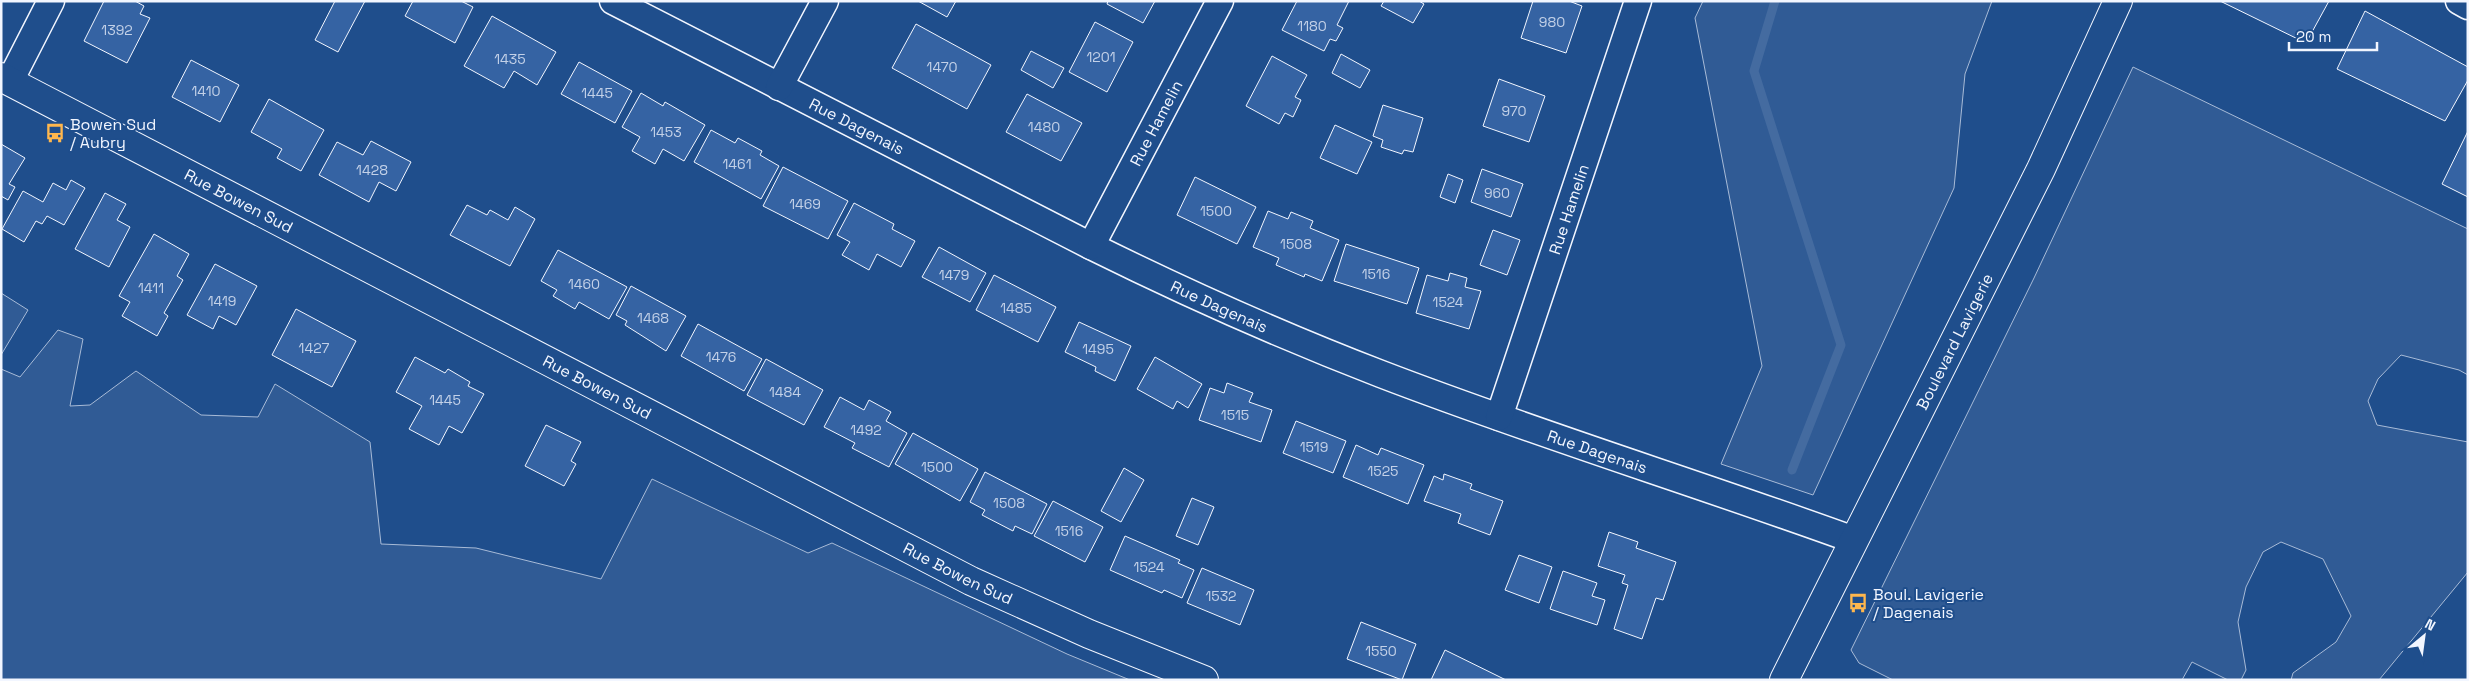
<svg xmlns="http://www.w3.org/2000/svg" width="2469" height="681" font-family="'Space Grotesk',sans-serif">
<rect width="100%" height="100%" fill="#1f4e8c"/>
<path fill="#305b95" stroke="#a8bbd7" d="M1703,1H1992L1965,74L1954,188L1813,495L1721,464L1762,366L1695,18Z
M2133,67L2468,229V375L2459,370L2401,355L2378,379L2368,401L2377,425L2468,442V572L2379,680H2291L2293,673L2336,642L2351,616L2323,559L2281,542L2263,552L2246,587L2238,622L2246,670L2241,680H2228L2192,662L2182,680H1893L1859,663L1851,650L2034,278Z
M1,293L28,310L1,355Z
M58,330L83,339L70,406L90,405L136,371L201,415L258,417L275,384L370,442L381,544L476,548L601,579L652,479L808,553L832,543L1067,654L1130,680H1V369L20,377Z"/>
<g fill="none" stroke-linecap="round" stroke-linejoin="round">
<path stroke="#446ba0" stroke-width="9" d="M1775,1L1754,71L1841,345L1792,470"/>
</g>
<path fill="#3563a3" stroke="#f2f6ff" d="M104,1H135L144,6L140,14L150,18L127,63L84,41Z
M335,1H365L338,52L315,40Z
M413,1H461L473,7L455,43L405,16Z
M918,1H956L947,17Z
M1108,1H1155L1143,23L1107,4Z
M1297,1H1349L1337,25L1343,28L1336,41L1330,39L1324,51L1282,30Z
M1384,1H1419L1424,4L1413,23L1381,6Z
M1533,1H1569L1582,6L1566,53L1521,38Z
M2220,1H2329L2306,43Z
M2365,11L2468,67V80L2445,121L2337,69Z
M492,16L556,52L537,85L514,71L504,88L464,66Z
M1095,22L1133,42L1107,92L1069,72Z
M916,24L991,65L967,109L892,68Z
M1031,51L1064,68L1053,88L1021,70Z
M1341,54L1370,70L1360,88L1332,73Z
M1272,56L1307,75L1295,97L1301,100L1293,117L1285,113L1279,124L1246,106Z
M191,60L239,85L220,122L172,97Z
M579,62L632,91L615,123L561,94Z
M1499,79L1545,96L1529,142L1483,126Z
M641,93L663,106L665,102L705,125L684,161L663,149L655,164L632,151L640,137L622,127Z
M1027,94L1082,123L1061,161L1006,132Z
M269,99L324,130L301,171L277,158L282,149L251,132Z
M1383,105L1423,118L1413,152L1404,150L1402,154L1381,147L1383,140L1373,136Z
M1335,125L1372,142L1357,174L1320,158Z
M711,130L735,143L738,138L762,151L760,155L779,166L761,199L694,162Z
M2468,131V197L2442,184Z
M371,141L411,162L396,191L379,182L369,202L319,175L337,142L363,155Z
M1,144L25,158L9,184L15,187L8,200L1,196Z
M783,167L848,201L828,239L763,206Z
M1482,169L1523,184L1511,217L1471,202Z
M1448,174L1463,180L1455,203L1440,197Z
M1195,177L1256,207L1237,244L1177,215Z
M71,180L85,188L64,225L47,216L42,224L36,221L24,242L2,229L23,191L43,202L53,183L66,190Z
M105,193L126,204L117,220L130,227L109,267L75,249Z
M854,203L894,224L892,229L915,241L901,267L877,254L869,270L842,255L850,242L837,235Z
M467,205L487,215L490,210L508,220L515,207L535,219L510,266L450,235Z
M1268,211L1288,219L1291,212L1313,221L1310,228L1339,240L1322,281L1305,274L1304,277L1276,265L1279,258L1253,247Z
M1493,230L1520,240L1507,275L1480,265Z
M154,234L189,254L177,276L183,280L164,313L168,316L157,336L122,316L130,302L119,296Z
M1346,244L1419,268L1407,304L1334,281Z
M939,247L986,273L970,302L922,277Z
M558,250L627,287L609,319L579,302L575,309L553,296L557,290L541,281Z
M215,264L257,286L236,325L219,316L213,329L187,315Z
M1450,273L1467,278L1465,287L1481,291L1469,329L1416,313L1427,275L1448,281Z
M994,275L1056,307L1038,342L976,310Z
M631,286L686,316L666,351L625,325L627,321L616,315Z
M296,309L356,341L332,387L272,355Z
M1079,322L1131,346L1115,381L1095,371L1096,367L1065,352Z
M698,324L762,359L744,391L681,356Z
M415,357L445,373L448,369L470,382L468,386L484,394L462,433L449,426L439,445L409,429L422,406L396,392Z
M1155,357L1202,384L1188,408L1177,401L1173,409L1137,389Z
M766,359L823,390L804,425L747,395Z
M1227,383L1253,393L1249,402L1272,410L1261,442L1199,420L1210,388L1224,393Z
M840,397L864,410L869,400L891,412L886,421L907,433L889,467L852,448L855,443L824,427Z
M1296,421L1346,441L1333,473L1283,453Z
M546,425L581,442L571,461L576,464L564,486L525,466Z
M913,433L978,469L960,501L895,464Z
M1356,445L1378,455L1381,448L1424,465L1408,504L1343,477Z
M1124,468L1144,480L1121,522L1101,511Z
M985,472L1047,504L1032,534L1015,526L1013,531L982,515L985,510L970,502Z
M1444,474L1472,484L1470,489L1503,501L1490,535L1458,523L1461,514L1424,501L1434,476L1443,480Z
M1192,498L1214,507L1198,545L1176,536Z
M1053,501L1103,527L1085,562L1034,536Z
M1609,532L1638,542L1636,548L1676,562L1663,600L1656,598L1642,639L1614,629L1628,585L1622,583L1625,575L1598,566Z
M1125,536L1180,560L1178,563L1194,570L1182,598L1164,590L1162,593L1110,570Z
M1519,555L1552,567L1539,603L1505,590Z
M1202,568L1254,590L1240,625L1187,603Z
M1563,571L1597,583L1592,596L1605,600L1597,625L1550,609Z
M1361,622L1416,644L1402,680L1347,659Z
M1445,650L1506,680H1431Z"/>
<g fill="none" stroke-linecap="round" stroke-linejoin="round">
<defs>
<g id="street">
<path id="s1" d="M613,1L1091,246C1186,293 1282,336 1381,374C1537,434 1697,483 1854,540"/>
<path d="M2459,1L2468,6"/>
<path d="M10,81L51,1"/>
<path d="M779,87L825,1"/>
<path id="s2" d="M1091,246L1220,1"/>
<path id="s3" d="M1499,417L1638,1"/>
</g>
<g id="secondary">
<path id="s4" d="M1,77L971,581L1089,634L1204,680"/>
<path id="s5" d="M1784,680L2041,169L2118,1"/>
</g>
</defs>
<use href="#street" stroke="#f2f6ff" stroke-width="29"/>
<use href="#secondary" stroke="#f2f6ff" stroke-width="30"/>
<use href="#street" stroke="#1f4e8c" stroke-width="26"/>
<use href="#secondary" stroke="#1f4e8c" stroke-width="28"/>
</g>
<defs>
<symbol id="bus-bare" viewBox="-9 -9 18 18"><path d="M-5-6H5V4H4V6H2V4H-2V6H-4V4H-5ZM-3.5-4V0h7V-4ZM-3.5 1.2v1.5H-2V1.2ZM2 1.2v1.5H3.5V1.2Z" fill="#ffb74d" stroke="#1f4e8c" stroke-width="2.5" paint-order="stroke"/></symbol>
</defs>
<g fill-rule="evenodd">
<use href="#bus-bare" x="41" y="119" width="28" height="28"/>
<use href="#bus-bare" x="1844" y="589" width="28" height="28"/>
</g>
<g text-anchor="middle" stroke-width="4" stroke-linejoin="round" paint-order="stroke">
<g font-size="14" fill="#c3d1e8">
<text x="1552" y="27">980</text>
<text x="1312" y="31">1180</text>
<text x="117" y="35">1392</text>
<text x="1101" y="62">1201</text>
<text x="510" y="64">1435</text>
<text x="942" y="72">1470</text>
<text x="206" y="96">1410</text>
<text x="597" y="98">1445</text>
<text x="1514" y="116">970</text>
<text x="1044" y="132">1480</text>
<text x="666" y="137">1453</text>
<text x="737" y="169">1461</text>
<text x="372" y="175">1428</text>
<text x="1497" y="198">960</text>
<text x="805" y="209">1469</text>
<text x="1216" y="216">1500</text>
<text x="1296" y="249">1508</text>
<text x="1376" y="279">1516</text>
<text x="954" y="280">1479</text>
<text x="584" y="289">1460</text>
<text x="151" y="293">1411</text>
<text x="222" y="306">1419</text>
<text x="1448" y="307">1524</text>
<text x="1016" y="313">1485</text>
<text x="653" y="323">1468</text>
<text x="314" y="353">1427</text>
<text x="1098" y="354">1495</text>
<text x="721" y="362">1476</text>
<text x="785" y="397">1484</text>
<text x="445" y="405">1445</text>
<text x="1235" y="420">1515</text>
<text x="866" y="435">1492</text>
<text x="1314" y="452">1519</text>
<text x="937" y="472">1500</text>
<text x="1383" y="476">1525</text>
<text x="1009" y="508">1508</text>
<text x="1069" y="536">1516</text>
<text x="1149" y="572">1524</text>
<text x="1221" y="601">1532</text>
<text x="1381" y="656">1550</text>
</g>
<g font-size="16" fill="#f2f6ff" stroke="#1f4e8c" text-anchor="start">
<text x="70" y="130">Bowen Sud<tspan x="70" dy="18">/ Aubry</tspan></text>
<text x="1873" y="600">Boul. Lavigerie<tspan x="1873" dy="18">/ Dagenais</tspan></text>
</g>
<g font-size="16" fill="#f2f6ff" stroke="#1f4e8c">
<text dy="6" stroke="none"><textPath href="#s2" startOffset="139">Rue Hamelin</textPath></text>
<text dy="6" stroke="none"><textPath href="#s1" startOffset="274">Rue Dagenais</textPath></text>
<text dy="6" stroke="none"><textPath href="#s4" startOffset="268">Rue Bowen Sud</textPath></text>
<text dy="6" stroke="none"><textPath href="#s3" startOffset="219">Rue Hamelin</textPath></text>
<text dy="6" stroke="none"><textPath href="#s1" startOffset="679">Rue Dagenais</textPath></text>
<text dy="6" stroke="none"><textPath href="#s5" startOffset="379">Boulevard Lavigerie</textPath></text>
<text dy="6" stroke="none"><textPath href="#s4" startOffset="672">Rue Bowen Sud</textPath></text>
<text dy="6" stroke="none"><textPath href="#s1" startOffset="1084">Rue Dagenais</textPath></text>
<text dy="6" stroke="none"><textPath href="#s4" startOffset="1078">Rue Bowen Sud</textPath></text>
</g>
</g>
<rect width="2469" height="681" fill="none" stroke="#f2f6ff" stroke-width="5"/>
<g transform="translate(2424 636) rotate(29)" stroke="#1f4e8c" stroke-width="4" paint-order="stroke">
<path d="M0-4L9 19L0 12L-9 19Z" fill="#f2f6ff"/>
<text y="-8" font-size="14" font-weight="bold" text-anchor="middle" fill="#f2f6ff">N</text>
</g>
<path d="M2289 42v8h88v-8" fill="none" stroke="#f2f6ff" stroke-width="2.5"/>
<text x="2296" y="42" font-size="15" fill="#f2f6ff" stroke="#1f4e8c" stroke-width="4" paint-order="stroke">20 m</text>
</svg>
